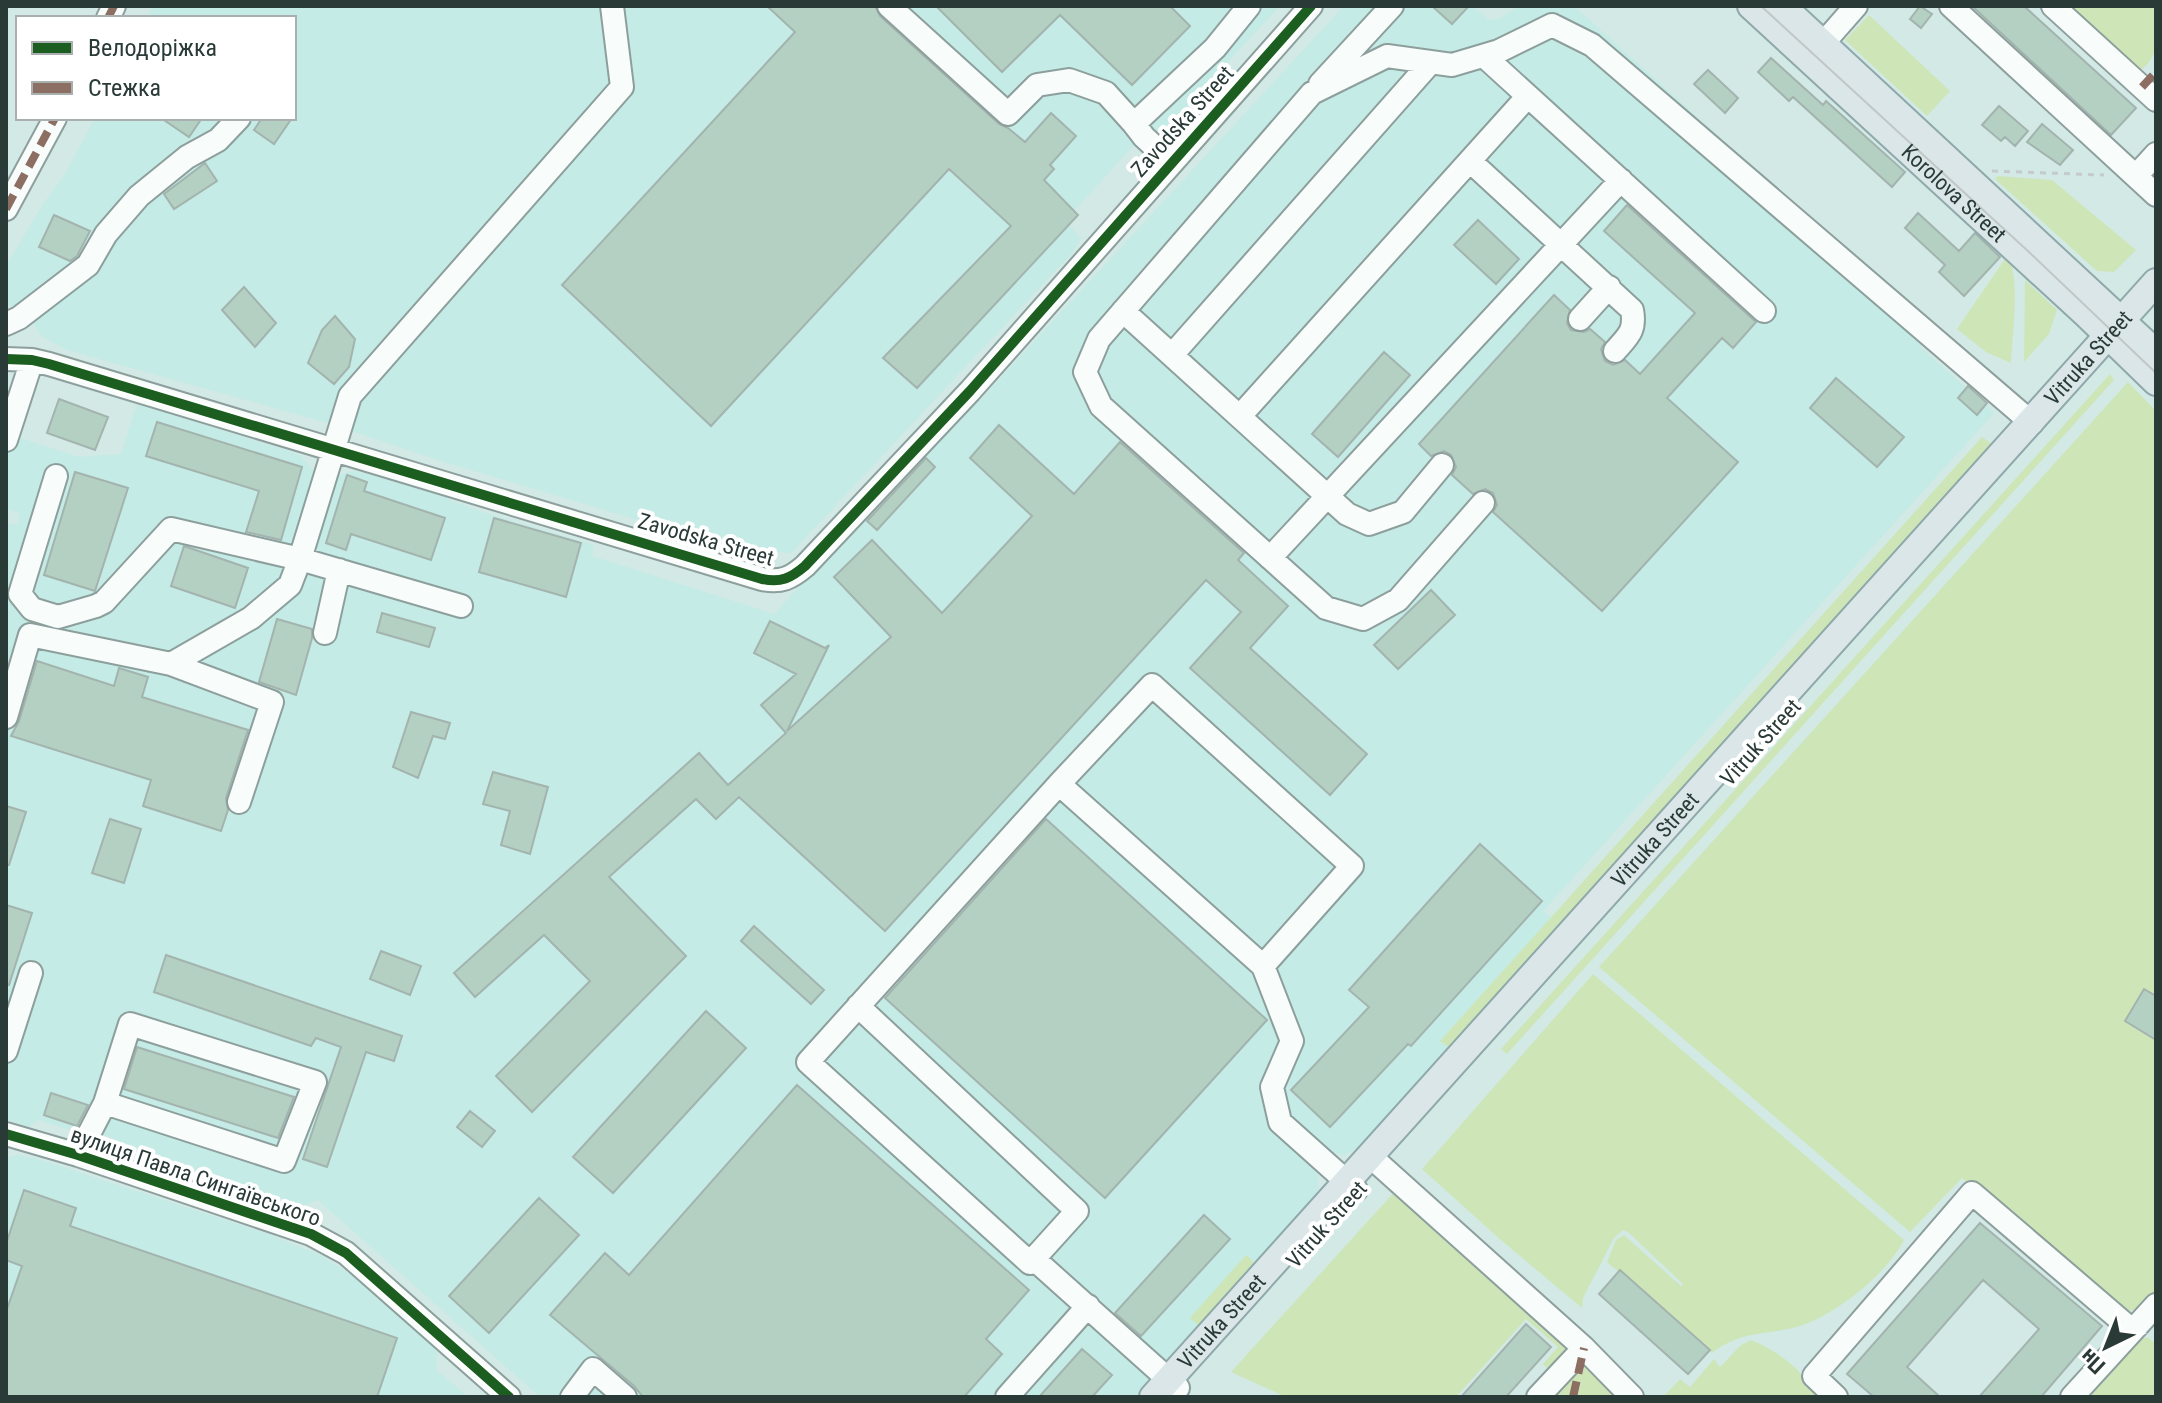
<svg xmlns="http://www.w3.org/2000/svg" width="2162" height="1403" font-family="'Roboto Condensed',sans-serif">
	<style>
		.built { fill: #c4ebe5 }
		.green { fill: #cee6b7 }
		.building { fill: #b4d0c3; stroke: #a3b3ae; stroke-width: 2 }
		.lines { fill: none; stroke-linecap: round; stroke-linejoin: round }
		.minor-casing { stroke: #8d9f9c; stroke-width: 26 }
		.major-casing { stroke: #8fa8aa; stroke-width: 30 }
		.path { stroke: #c4cbca; stroke-width: 3; stroke-dasharray: 6 6; stroke-linecap: butt }
		.minor { stroke: #f8fcfb; stroke-width: 22 }
		.major { stroke: #dae6e8; stroke-width: 26 }
		.tram { stroke: #c1c7c6; stroke-width: 2 }
		.quiet { stroke: #8d6e63; stroke-width: 8; stroke-dasharray: 16 8; stroke-linecap: butt }
		.cycleway-casing { stroke: #fff; stroke-width: 15 }
		.cycleway { stroke: #1b5e20; stroke-width: 10 }
		.labels { text-anchor: middle; stroke-width: 8; stroke-linejoin: round; paint-order: stroke }
		.street-label { font-size: 22px; fill: #293a37; stroke: #fff }
	</style>
	<rect width="100%" height="100%" fill="#d2e9e6"/>
	<path class="built" d="M153,6H1280L1157,138L1145,133L1065,221L1081,239L1072,253L791,553L732,548L441,461L328,423L67,350L41,336L34,324V316L6,304V266L43,204L64,176L95,118H294V18H147Z
		M1344,6H1472L1489,20L1499,19L1519,6H1574L1934,330L1920,347L1994,413L1543,911L1560,926L1362,1146L1344,1155L1331,1152L1316,1168L1319,1188L1312,1200L1135,1397H540L318,1200L303,1206L114,1147L112,1138L76,1125L71,1130L38,1120L29,1127L6,1119V523L17,525L20,513L6,509V449L10,435L79,457L121,454L137,404L289,451L301,456L312,469L336,476L353,471L381,477L449,497V500L482,512L594,545L592,556L774,614L975,397L980,400Z
		M17,1155L35,1158L268,1234L320,1255L357,1278L437,1347L436,1370L469,1397H6V1158Z"/>
	<path class="green" d="M2061,6H2156C2156,28 2162,60 2138,71Z
		M1869,15L1950,91L1927,116L1845,40Z
		M1998,176L2052,180L2136,250L2114,272L2097,271L1995,179Z
		M2007,256C2021,272 2012,339 2011,363L1986,352L1957,329Z
		M2025,280L2057,310L2049,334L2024,362Z
		M2110,374L2114,380L1507,1054L1501,1049Z
		M2128,382L2156,411V1296L2141,1309L2121,1312L2037,1246L1962,1178L1910,1232L1599,967Z
		M1982,437L1992,444L1991,448L1449,1048L1440,1041Z
		M1593,974L1904,1240C1886,1276 1828,1322 1788,1329C1757,1335 1738,1333 1712,1353L1607,1262L1616,1240L1624,1235L1681,1286L1683,1284L1628,1232L1623,1230L1614,1238L1583,1298L1582,1308L1502,1241L1422,1169Z
		M1398,1188L1571,1348L1551,1372L1543,1364L1558,1347L1526,1319L1456,1397H1286L1231,1372Z
		M1246,1255L1255,1263L1199,1326L1190,1318Z
		M2147,1337L2156,1344V1397H2086L2137,1341Z
		M1751,1340C1782,1353 1801,1370 1820,1397H1663L1680,1379L1690,1387L1714,1359L1720,1367L1741,1345Z
		M1589,1364L1629,1397H1546L1577,1366Z"/>
	<path class="building" d="M767,6H875L880,16L999,124L1008,128L1025,142L1051,113L1076,136L1050,165L1054,169L1044,180L1078,215L917,388L883,358L1011,226L949,169L711,426L562,285L795,32Z
		M936,6H1170L1190,26L1132,85L1060,15L1002,72Z
		M1432,6H1469L1452,24Z
		M1920,6L1932,14L1921,28L1910,19Z
		M1972,6H2024L2136,108L2111,135Z
		M1771,58L1823,105L1826,101L1905,172L1892,187L1793,97L1789,101L1758,72Z
		M1708,70L1738,98L1725,113L1694,84Z
		M1999,106L2028,131L2015,146L2005,137L2001,141L1982,125Z
		M161,118H202L189,137Z
		M262,118H292L274,144L254,130Z
		M2042,124L2073,150L2060,165L2027,142Z
		M205,163L217,181L174,209L164,194Z
		M1627,205L1756,322L1733,348L1722,338L1667,398L1738,462L1602,611L1493,512L1497,505L1493,493L1485,489L1473,494L1452,475L1456,467L1451,455L1444,451L1431,456L1419,444L1554,295L1570,310L1567,323L1571,330L1584,332L1590,329L1605,342L1601,349L1605,361L1613,365L1625,360L1640,374L1695,313L1604,231Z
		M1918,213L1959,251L1975,233L2000,257L1964,296L1939,272L1945,265L1905,228Z
		M54,215L90,231L77,256L70,261L39,247Z
		M1478,220L1519,259L1496,284L1454,245Z
		M244,287L276,323L255,347L222,310Z
		M335,316L355,339L349,367L334,384L308,363L322,330Z
		M1384,352L1410,375L1338,457L1312,434Z
		M1836,378L1904,437L1877,467L1810,408Z
		M1968,386L1987,403L1977,415L1958,398Z
		M59,399L108,417L95,450L47,433Z
		M157,422L302,467L281,540L246,532L259,491L146,456Z
		M999,425L1074,494L1120,442L1244,553L1238,560L1288,606L1250,648L1367,754L1330,795L1190,668L1241,612L1206,580L885,931L739,797L716,819L696,799L609,877L686,956L532,1112L496,1076L590,981L544,935L475,997L454,973L699,753L728,785L786,733L761,705L796,674L754,653L770,621L825,648L829,645L787,731L891,637L834,577L872,540L942,613L1032,516L970,458Z
		M926,458L935,467L877,530L867,521Z
		M75,472L128,488L95,591L44,575Z
		M347,475L367,482L364,491L445,518L431,560L351,534L346,550L326,543Z
		M494,518L581,543L566,597L479,572Z
		M184,546L248,568L235,608L171,586Z
		M1431,590L1455,615L1398,669L1374,645Z
		M382,613L435,628L429,647L377,632Z
		M277,619L312,629V638L296,695L259,682Z
		M37,661L114,686L119,668L148,677L142,697L248,730L226,798L228,810L221,831L143,806L151,780L11,736L19,721Z
		M411,712L450,723L445,739L433,736L418,778L393,767Z
		M493,772L548,787L530,854L501,845L510,811L483,804Z
		M6,806L26,812L9,865H6Z
		M110,819L141,829L124,883L92,873Z
		M1046,819L1267,1020L1105,1198L885,998Z
		M1480,844L1542,901L1411,1046L1408,1044L1330,1127L1291,1090L1369,1007L1349,990Z
		M6,905L32,913L9,985L6,984Z
		M754,926L824,990L811,1004L741,941Z
		M381,951L421,966L410,995L370,979Z
		M166,955L402,1036L394,1061L366,1052L327,1167L303,1159L341,1047L316,1038L311,1046L154,992Z
		M2144,989L2156,996V1040L2125,1021Z
		M706,1011L746,1048L613,1193L573,1157Z
		M137,1047L294,1097L278,1138L124,1089Z
		M797,1085L1029,1290L986,1339L1002,1354L964,1397H643L634,1386L550,1315L605,1253L629,1275Z
		M51,1093L88,1105L77,1126L44,1115Z
		M470,1111L495,1131L482,1147L457,1127Z
		M24,1190L76,1208L70,1226L397,1338L377,1397H6V1312L22,1266L6,1260V1244Z
		M539,1198L579,1235L489,1333L449,1296Z
		M1204,1215L1230,1239L1141,1336L1115,1313Z
		M1980,1223L2102,1326L2041,1397H1979L2039,1329L1983,1280L1907,1367L1940,1397H1874L1847,1374Z
		M1620,1270L1710,1350L1688,1374L1599,1294Z
		M1526,1324L1551,1347L1506,1397H1461Z
		M1082,1349L1112,1375L1092,1397H1039Z"/>
	<g class="lines">
		<defs>
			<path id="minor" d="M889,6L1008,114L1037,85L1069,80L1106,93L1134,124
				M1951,6L2156,195
				M2053,6L2156,100
				M108,18L114,6
				M1484,56L1764,311
				M1812,56L1856,6
				M1320,84L1392,6
				M1470,161L1632,310C1636,331 1628,336 1615,351
				M1172,163L1144,137L1134,124L1215,48L1249,6
				M2136,176L2156,154
				M6,209L55,118
				M1123,311L1347,514L1369,524L1403,512L1442,465
				M1580,319L1609,287
				M6,324L19,318L88,265L106,234L139,196L187,157L218,140L239,118
				M1172,355L1431,62
				M6,359L32,360L49,364L762,579C781,583 791,578 805,566L970,391L1311,6
				M1240,416L1528,96
				M6,440L32,360
				M56,476L20,594L32,609L58,617L96,606L104,602L171,529L300,559L350,396L622,87L612,6
				M1483,503L1398,600L1363,619L1326,608L1101,406L1085,372L1099,339L1312,93L1387,56L1452,65L1499,51L1552,25L1592,45L2032,423
				M1270,558L1621,180
				M325,633L339,570
				M171,664L251,618L290,585L300,559L461,606
				M6,717L30,635L171,664L272,702L239,802
				M1263,966L1352,866L1152,685L1059,784L1263,966L1292,1041L1272,1087L1280,1122L1356,1190
				M858,1006L1077,1211L1030,1263L808,1062L1059,784
				M6,1051L31,973
				M6,1134L78,1155L311,1234L346,1253L509,1397
				M78,1155L105,1103L130,1024L315,1082L284,1161L105,1103
				M1370,1156L1584,1348L1632,1397
				M1034,1259L1178,1388
				M572,1397L593,1369L625,1397
				M1007,1397L1088,1306
				M1538,1397L1584,1348
				M1836,1397L1814,1376L1972,1193L2132,1330
				M2072,1397L2156,1305"/>
			<g id="major">
				<path id="s1" d="M1751,6L2087,315L2156,382"/>
				<path d="M1782,6L2156,353"/>
				<path id="s2" d="M1153,1397L2156,282"/>
			</g>
		</defs>
		<use href="#minor" class="minor-casing"/>
		<use href="#major" class="major-casing"/>
		<path class="path" d="M1992,171L2104,175"/>
		<use href="#minor" class="minor"/>
		<use href="#major" class="major"/>
		<path class="tram" d="M1761,6L2029,252L2156,373"/>
		<path class="quiet" d="M108,18L114,6
			M2142,87L2156,72
			M6,209L55,118
			M1573,1397L1584,1348"/>
		<defs>
			<path id="cycleway" d="M6,359L32,360L49,364L762,579C781,583 791,578 805,566L970,391L1311,6
				M6,1134L78,1155L311,1234L346,1253L509,1397"/>
		</defs>
		<use href="#cycleway" class="cycleway-casing"/>
		<use href="#cycleway" class="cycleway"/>
	</g>
	<g class="labels">
		<g class="street-label">
			<text transform="translate(1182 121) rotate(-48)" y="8">Zavodska Street</text>
			<text dy="8" stroke="none"><textPath href="#s1" startOffset="276">Korolova Street</textPath></text>
			<text dy="8" stroke="none"><textPath href="#s2" startOffset="1398">Vitruka Street</textPath></text>
			<text transform="translate(706 539) rotate(16)" y="8">Zavodska Street</text>
			<text transform="translate(1760 742) rotate(-48)" y="8">Vitruk Street</text>
			<text dy="8" stroke="none"><textPath href="#s2" startOffset="750">Vitruka Street</textPath></text>
			<text transform="translate(196 1176) rotate(19)" y="8">вулиця Павла Сингаївського</text>
			<text transform="translate(1326 1224) rotate(-48)" y="8">Vitruk Street</text>
			<text dy="8" stroke="none"><textPath href="#s2" startOffset="102">Vitruka Street</textPath></text>
		</g>
	</g>
	<rect width="2162" height="1403" fill="none" stroke="#293a37" stroke-width="16"/>
	<rect x="16" y="16" width="280" height="104" fill="#ffffff" stroke="#a9b0af" stroke-width="2"/>
	<rect x="32" y="42" width="40" height="12" fill="#1b5e20" stroke="#a9b0af" stroke-width="2"/>
	<text x="88" y="56" font-size="24" fill="#293a37">Велодоріжка</text>
	<rect x="32" y="82" width="40" height="12" fill="#8d6e63" stroke="#a9b0af" stroke-width="2"/>
	<text x="88" y="96" font-size="24" fill="#293a37">Стежка</text>
	<g transform="translate(2106 1347) rotate(223)" stroke="#ffffff" stroke-width="6" paint-order="stroke">
	<path d="M0-6L14 30L0 20L-14 30Z" fill="#293a37"/>
	<text y="-12" font-size="22" font-weight="bold" text-anchor="middle" fill="#293a37">Пн</text>
	</g>
</svg>
